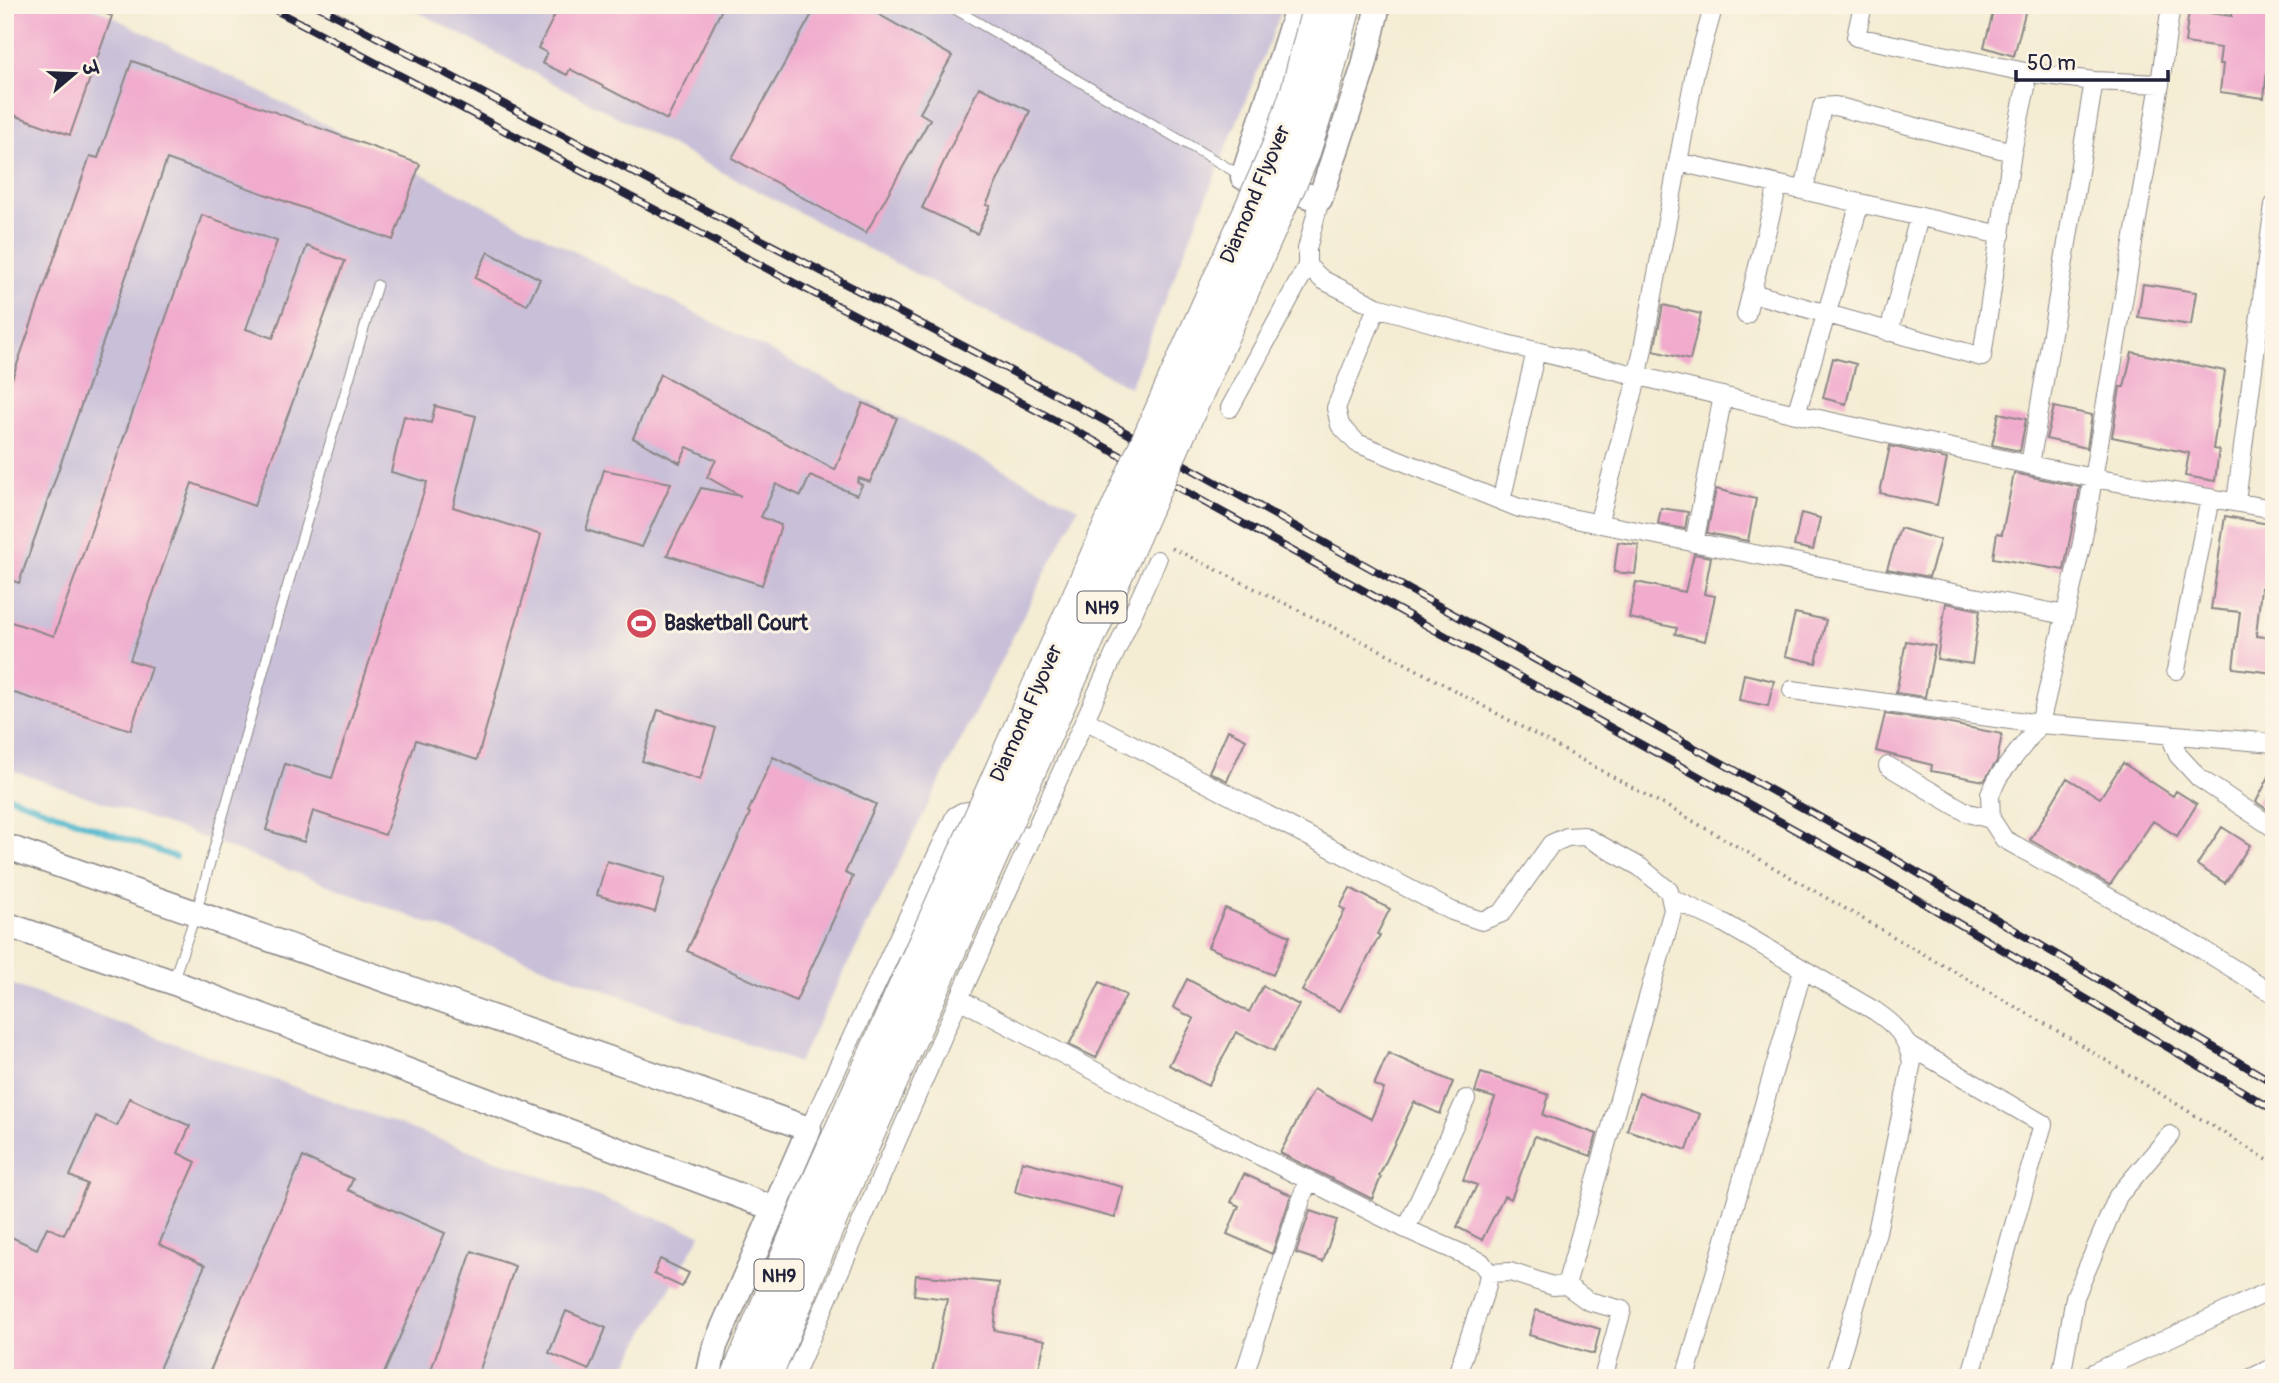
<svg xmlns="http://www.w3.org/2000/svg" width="2279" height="1383" font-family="Pangolin,'Playpen Sans Deva',sans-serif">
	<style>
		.industrial { fill: #c8bfd8 }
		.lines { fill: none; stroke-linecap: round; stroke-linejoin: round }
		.stream { stroke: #51b8cf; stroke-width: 6 }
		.building { fill: #f1abcd }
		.lane-casing { stroke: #8b8787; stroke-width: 11 }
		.street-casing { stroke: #8b8787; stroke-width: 20 }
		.secondary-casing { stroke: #8b8787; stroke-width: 27 }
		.highway-casing { stroke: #8b8787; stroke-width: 34 }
		.path { stroke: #8b8787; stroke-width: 3.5; stroke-dasharray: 2 5; stroke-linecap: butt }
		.lane { stroke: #fff; stroke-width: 9 }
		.street { stroke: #fff; stroke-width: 18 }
		.secondary { stroke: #fff; stroke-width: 24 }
		.highway { stroke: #fff; stroke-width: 32 }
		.rail-casing { stroke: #22223b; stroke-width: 8 }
		.rail { stroke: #fcf5e5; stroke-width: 5; stroke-dasharray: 16; stroke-linecap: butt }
		.highway-bridge-casing { stroke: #8b8787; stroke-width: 34; stroke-linecap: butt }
		.highway-bridge { stroke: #fff; stroke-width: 32 }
		.labels { text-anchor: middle; stroke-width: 6; stroke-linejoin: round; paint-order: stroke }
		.shield { fill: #fcf5e5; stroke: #63616e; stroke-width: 2 }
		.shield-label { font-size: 19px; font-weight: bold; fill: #22223b }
		.street-label { font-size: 21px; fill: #22223b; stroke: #fcf5e5 }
		.poi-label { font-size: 21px; font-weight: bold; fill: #22223b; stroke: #fcf5e5; text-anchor: start }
	</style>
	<rect width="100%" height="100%" fill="#fcf5e5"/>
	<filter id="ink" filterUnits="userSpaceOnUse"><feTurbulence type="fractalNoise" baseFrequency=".0143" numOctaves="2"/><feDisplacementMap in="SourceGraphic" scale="14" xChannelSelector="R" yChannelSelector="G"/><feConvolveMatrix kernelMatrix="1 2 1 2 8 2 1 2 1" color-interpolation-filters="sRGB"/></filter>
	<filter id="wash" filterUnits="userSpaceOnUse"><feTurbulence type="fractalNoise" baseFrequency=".00686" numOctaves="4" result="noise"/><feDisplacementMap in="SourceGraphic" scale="28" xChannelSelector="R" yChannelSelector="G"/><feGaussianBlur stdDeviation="1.57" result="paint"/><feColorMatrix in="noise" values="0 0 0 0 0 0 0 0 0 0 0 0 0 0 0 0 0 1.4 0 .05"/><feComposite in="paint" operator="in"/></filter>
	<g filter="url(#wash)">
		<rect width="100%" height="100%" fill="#f4ecd3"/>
		<path class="industrial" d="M5,5H90L1078,508L798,1063L180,829L5,768Z
			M405,5H1284L1130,387Z
			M5,982L701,1234L619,1378H5Z"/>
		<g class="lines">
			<path class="stream" d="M5,795L175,857"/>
		</g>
		<g id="blocks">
			<path class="building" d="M5,5H82L112,16L70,135L5,112Z
				M560,5H724L667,120L570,69L567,75L542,63L547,53L538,48Z
				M817,5H862L952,56L920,113L930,119L866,233L732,158Z
				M1995,5H2027L2014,56L1984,47Z
				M2233,5H2274L2264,98L2220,92L2223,64H2219L2221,48L2185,43L2189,10L2232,16Z
				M132,61L420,164L393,240L167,159L19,583L5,578V399L90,156L98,158Z
				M979,87L1030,111L986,205L990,206L977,234L922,208Z
				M202,215L277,241L246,329L273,338L307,246L345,261L254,506L192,483L130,660L151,667L131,730L5,690V620L54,636Z
				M488,252L540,279L527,305L475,278Z
				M2143,284L2196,292L2191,325L2138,317Z
				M1663,305L1701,314L1690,360L1654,351Z
				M2132,352L2225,371L2213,449L2219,450L2215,481L2185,476L2189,453L2112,437L2120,387H2124Z
				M1833,358L1856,364L1846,404L1823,398Z
				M660,374L835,470L863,403L897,418L870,482L859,478L857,482L862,485L857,495L810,476L801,496L776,484L761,517L781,525L762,585L667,555L701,488L741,496L707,477L716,460L687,447L680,463L633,438Z
				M435,406L476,416L453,507L541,535L477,760L416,740L385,835L313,811L304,842L266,830L285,764L332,778L427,482L391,472L404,416L431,423Z
				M2054,407L2092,415L2087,448L2046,439Z
				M1999,413L2026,419L2020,451L1992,445Z
				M1890,446L1947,459L1937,505L1880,493Z
				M604,470L671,483L642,547L586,530Z
				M2014,473L2080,487L2064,570L1993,558L1997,533L2002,534Z
				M1716,489L1756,499L1748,541L1707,533Z
				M1661,508L1688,512L1685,529L1658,524Z
				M1801,513L1820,518L1813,550L1794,546Z
				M2225,516L2274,525V590L2261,588L2256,636L2274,638V673L2233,668L2240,612L2211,609Z
				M1900,528L1940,540L1929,577L1887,569Z
				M1618,542L1639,545L1635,574L1614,572Z
				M1694,554L1711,557L1704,594L1715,596L1705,641L1675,634L1677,628L1629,618L1636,582L1685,592Z
				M1946,603L1980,610L1972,664L1937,659Z
				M1795,613L1826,620L1816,663L1785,656Z
				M1906,641L1935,646L1925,697L1896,693Z
				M1744,674L1774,681L1768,706L1739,700Z
				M658,710L716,728L700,780L642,761Z
				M1885,714L1935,721L2002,734L1997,761L1984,781L1931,771L1932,765L1876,751Z
				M1228,730L1246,739L1227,781L1209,772Z
				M773,757L876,804L845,873L853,877L796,1001L687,951L750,813L748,812Z
				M2123,763L2173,796L2176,791L2197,804L2177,836L2153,821L2110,885L2030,840L2067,778L2100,798Z
				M2274,767V814L2256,802Z
				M2222,827L2250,845L2225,883L2197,865Z
				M607,861L665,878L655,912L597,895Z
				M1350,888L1390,909L1377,934L1380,935L1340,1011L1302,991L1345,910L1340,907Z
				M1225,908L1290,936L1273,975L1208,947Z
				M1187,979L1249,1012L1263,986L1299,1005L1274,1051L1236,1032L1208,1086L1169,1065L1194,1019L1173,1007Z
				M1100,982L1126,995L1096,1058L1069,1045Z
				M1388,1053L1453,1082L1440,1114L1414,1102L1379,1176L1381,1177L1372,1199L1280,1153L1314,1089L1371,1119L1384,1089L1374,1085Z
				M1481,1073L1549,1095L1543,1115L1597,1134L1591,1156L1535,1136L1511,1199L1504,1196L1482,1240L1457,1227L1477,1185L1463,1180L1495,1098L1475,1092Z
				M1639,1093L1700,1114L1687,1150L1627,1130Z
				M129,1098L190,1126L178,1153L196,1162L159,1244L205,1265L155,1378H5V1234L37,1249L47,1227L64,1235L87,1184L70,1176L96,1116L117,1126Z
				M303,1157L353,1179L348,1190L445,1233L382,1378H207Z
				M1022,1161L1123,1187L1115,1218L1015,1192Z
				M1244,1174L1291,1195L1272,1254L1227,1234L1239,1206L1231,1202Z
				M1310,1211L1337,1220L1323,1262L1296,1253Z
				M472,1251L515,1266L477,1378H454L431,1370Z
				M660,1259L689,1273L682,1287L654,1274Z
				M916,1275L999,1283L994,1330L1045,1340L1037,1378H931L947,1299L914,1295Z
				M1536,1310L1600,1329L1594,1354L1529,1335Z
				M566,1311L606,1328L589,1370L549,1353Z"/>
		</g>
	</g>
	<g filter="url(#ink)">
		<use href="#blocks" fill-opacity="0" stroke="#8b8787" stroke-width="2"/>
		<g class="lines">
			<defs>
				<path id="lane" d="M948,5L1242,176
					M173,981L196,913L280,611L377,285"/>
				<path id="street" d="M1863,5L1856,37L2030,73L2094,81L2160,84
					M2171,5L2160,84L2082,543L2040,724L1999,776L1990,794L1991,819L2004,839L2200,948L2274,994
					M1678,162L2001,235
					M1804,190L1822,107L1835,106L2012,152
					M1320,199L1307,249V266L1323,280L1377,307L1498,342L1796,414L2030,465L2093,478L2274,509
					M1752,293L1982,357L2012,152L2026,87
					M1377,307L1336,408L1340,425L1357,443L1519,508L2065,615
					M1746,315L1778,185
					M1889,332L1919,217
					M1230,408L1307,266
					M1796,414L1860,203
					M2030,465L2094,81
					M1501,501L1536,351
					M2236,502L2274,205
					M1598,524L1638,375L1695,72L1714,5
					M1694,543L1723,396
					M2176,670L2210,498
					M1792,690L2040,724L2274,743
					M1085,720L1452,911L1482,921L1502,913L1551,844L1567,837L1584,836L1640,867L1669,891L1673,910L1566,1285L1553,1286L1510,1272L1489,1273
					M2170,735L2178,755L2199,778L2274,828
					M1888,766L1968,813L1991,819
					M1671,898L1724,923L1875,1011C1897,1026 1907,1037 1912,1062L1877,1232L1834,1378
					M959,999L1174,1113L1406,1229L1481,1262L1489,1273L1487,1285L1456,1378
					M1908,1045L2043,1124L1970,1378
					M809,1129L955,816L962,812L969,811L1031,840
					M1406,1229L1466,1099
					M1566,1285L1588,1301L1622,1310L1603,1378
					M793,1378L959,999L1157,560
					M1243,1378L1308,1179
					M1685,1378L1803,969
					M2061,1378L2075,1297L2118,1196L2170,1135
					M2083,1378L2274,1289
					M2251,1378L2274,1367"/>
				<path id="secondary" d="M1298,5L1243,177L1320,199L1364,66L1378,5
					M5,846L809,1129L715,1346L708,1378
					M5,924L172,982L775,1209"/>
				<path id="highway" d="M737,1378L814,1191
					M765,1378L838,1202"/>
			</defs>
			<use href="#lane" class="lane-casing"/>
			<use href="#street" class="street-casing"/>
			<use href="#secondary" class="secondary-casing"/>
			<use href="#highway" class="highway-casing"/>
			<path class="path" d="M1172,548L1388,654L1679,813L2073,1040L2274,1164"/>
			<use href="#lane" class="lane"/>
			<use href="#street" class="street"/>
			<use href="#secondary" class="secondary"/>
			<use href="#highway" class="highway"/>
			<defs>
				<path id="rail" d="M266,5L1085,436L1873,873L2274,1110
					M316,5L1098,417L1886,854L2274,1083"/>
			</defs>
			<use href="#rail" class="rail-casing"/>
			<use href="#rail" class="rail"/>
			<defs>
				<path id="highway-bridge" d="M814,1191L1278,147L1297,91L1319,5
					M838,1202L1303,155L1323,91L1345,5"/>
			</defs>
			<use href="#highway-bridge" class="highway-bridge-casing"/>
			<use href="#highway-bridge" class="highway-bridge"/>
		</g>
	</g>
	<defs>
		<symbol id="stadium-disc" viewBox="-11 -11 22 22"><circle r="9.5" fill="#d1495b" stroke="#fcf5e5"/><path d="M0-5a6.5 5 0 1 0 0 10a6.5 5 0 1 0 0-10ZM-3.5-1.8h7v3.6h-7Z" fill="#fff"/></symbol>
	</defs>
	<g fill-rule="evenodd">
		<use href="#stadium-disc" x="624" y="606" width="35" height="35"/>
	</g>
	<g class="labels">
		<g class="shield">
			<rect x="1077.5" y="591.5" width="49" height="31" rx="5"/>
			<rect x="754.5" y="1259.5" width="49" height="31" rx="5"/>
		</g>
		<g class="shield-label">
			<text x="1102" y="614">NH9</text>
			<text x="779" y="1282">NH9</text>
		</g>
		<g class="street-label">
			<text transform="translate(1255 194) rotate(-67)" y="7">Diamond Flyover</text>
			<text transform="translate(1026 713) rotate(-66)" y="7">Diamond Flyover</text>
		</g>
		<g class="poi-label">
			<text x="664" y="630">Basketball Court</text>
		</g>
	</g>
	<rect width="2279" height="1383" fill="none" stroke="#fcf5e5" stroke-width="28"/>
	<g transform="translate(74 74) rotate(71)" stroke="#fcf5e5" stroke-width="5" paint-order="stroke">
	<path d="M0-5L12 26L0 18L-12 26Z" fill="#22223b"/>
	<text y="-10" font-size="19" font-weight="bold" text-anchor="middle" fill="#22223b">उ</text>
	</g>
	<path d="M2016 70v10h152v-10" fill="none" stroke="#22223b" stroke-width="3.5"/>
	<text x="2027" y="70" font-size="21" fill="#22223b" stroke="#fcf5e5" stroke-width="5" paint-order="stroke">50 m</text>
</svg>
